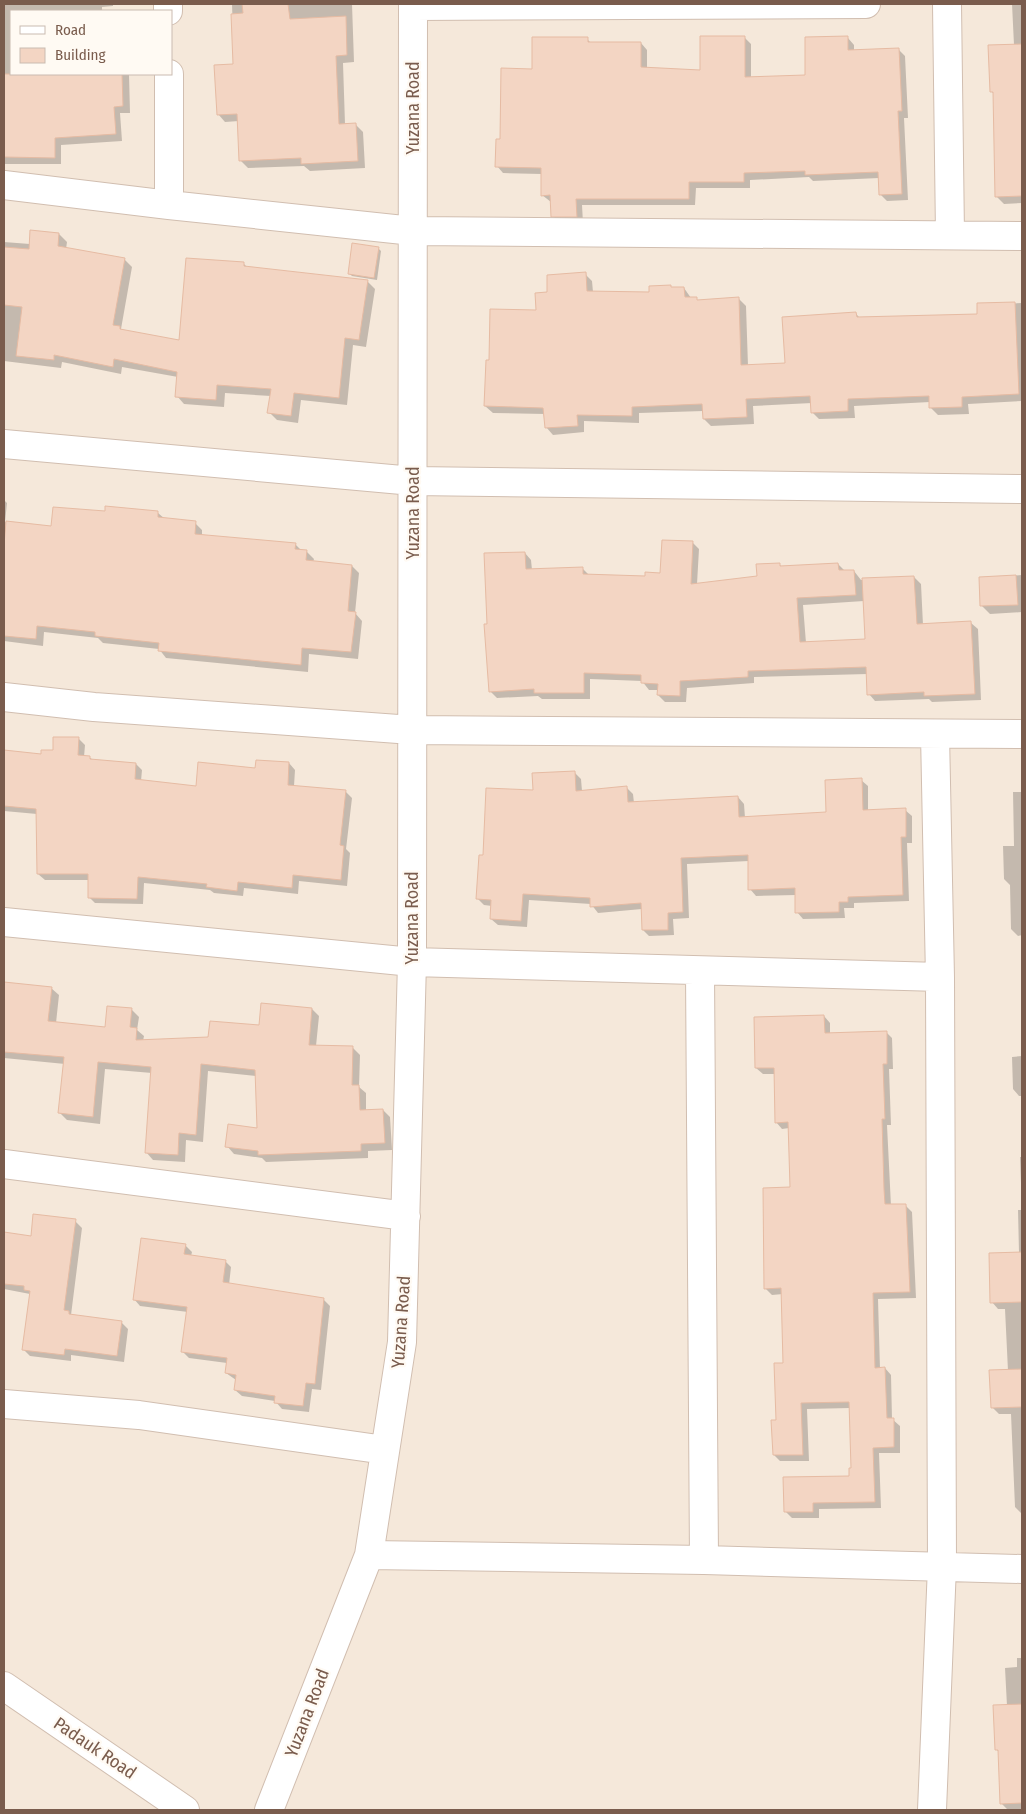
<svg xmlns="http://www.w3.org/2000/svg" width="1026" height="1814" font-family="'Fira Sans Condensed',sans-serif">
	<style>
		.residential { fill: #f5e8da; fill-rule: evenodd }
		.shadow { fill: #0003; fill-rule: evenodd }
		.building { fill: #f3d5c3; stroke: #e6bba3 }
		.lines { fill: none; stroke-linecap: round; stroke-linejoin: round }
		.minor-casing { stroke: #d1beb0; stroke-width: 30 }
		.minor { stroke: #fff; stroke-width: 28 }
		.labels { text-anchor: middle; stroke-width: 4.5; stroke-linejoin: round; paint-order: stroke }
		.street-label { font-size: 18px; fill: #7a5c4d; stroke: #fffaf3 }
	</style>
	<rect width="100%" height="100%" fill="#fdf6ec"/>
	<path class="residential" d="M4,4H1022V1810H4ZM11,11H171V74H11Z"/>
	<path class="shadow" d="M4,4H113V6L102,7V11H11V74H129L130,113H120L122,141L61,145V164H4Z
		M232,4H352L354,62L343,63L345,124H355L363,132L365,168L310,171L304,166L248,168L240,160L239,121L225,122L218,114L234,65Z
		M1012,4H1022V203L1004,204L996,196L994,94L991,91L1014,45Z
		M745,38L751,44V78L806,76L848,38L854,45V51L898,49L905,56L908,118H904L908,200L887,201L880,194L879,178L813,181L809,177L750,180V188H696L695,205H582L583,223H560L553,216L551,202L542,195V174L503,173L497,166L501,140L533,70L587,39L592,44L641,43L647,50V69L701,71Z
		M59,234L67,242L66,249L124,259L132,267L121,329L123,331L180,342L243,263L248,268L367,281L375,289L366,347L353,345L347,405L301,400L298,423L277,420L269,412L271,396L225,393L224,407L184,404L177,396L178,377L122,367L121,374L62,362L61,368L4,361V242L30,244Z
		M378,248L381,251L377,280L352,276L349,273Z
		M585,274L592,281L593,292L650,293L684,288L691,298L699,301L738,298L746,306L748,366L786,365L856,314L860,318L979,316L978,305L1022,303V401L968,404L969,414L938,415L931,408L930,402L854,406L855,418L819,419L812,412V403L753,406L754,424L711,426L704,419V411L639,413V423L584,421V432L553,435L546,427L545,414L493,413L485,406L490,361L537,312L549,294Z
		M4,500L7,503L5,522L52,527L106,513H158L165,519L195,523L202,530V536L295,544L302,551H306L314,559L313,562L352,566L359,573L355,613L362,621L358,659L309,654L308,672L166,658L159,649L103,643L98,638L44,632L43,646L4,641Z
		M692,542L699,549L697,584L758,577L779,564L782,567L838,564L845,571H854L861,580L914,577L921,584L923,625L971,623L978,629L981,700L932,702L929,699L875,701L869,694L868,674L754,677V683L687,688L686,702H665L658,695L659,690H649L642,681L590,679V699H542L538,696L497,698L490,691L488,625L525,553L531,560L532,570L582,568L590,576L646,578L661,574ZM864,601L866,640L806,643L803,605Z
		M1022,575V612L990,614L982,606L980,578Z
		M78,738L85,745L84,757H89L93,760L136,764L142,770L141,781L197,787L257,770L289,763L295,770L294,786L345,791L352,798L346,849L350,853L347,886L299,881L298,894L244,888L243,896L214,893L210,890L144,883L143,904L95,903L89,897V880H45L38,874L37,814L4,811V751L42,755L54,751Z
		M574,772L581,779L582,791L626,787L633,794L634,803L738,797L744,804L745,818L827,814L861,780L868,786V811L905,810L912,816V843H907L909,901L854,903V908H844L845,918L803,919L797,912L796,895L756,896L750,889L749,861L687,864L689,918L673,919L674,935L649,936L643,930L642,909L598,913L591,904L529,900L527,927L498,925L491,919L492,906L484,905L478,899L484,856L534,791Z
		M1013,792H1022V935L1018,936L1011,929L1010,885L1004,879L1003,846H1014Z
		M4,983L51,988L59,995L56,1023L106,1028L131,1009L139,1017L137,1030L144,1036L143,1041L209,1038L260,1026L312,1009L319,1016L316,1046L352,1047L360,1055L359,1087L366,1093V1111L383,1110L390,1117L392,1150L368,1151V1158L266,1162L262,1158L234,1154L227,1146L258,1129L256,1076L208,1071L203,1142L186,1140L185,1162L153,1160L146,1152L152,1073L105,1069L100,1124L67,1120L60,1113L65,1064L4,1058Z
		M824,1016L830,1023V1034L886,1032L892,1038L893,1069H889L891,1125H887L891,1206L905,1205L912,1212L916,1298L878,1299L880,1369L885,1368L891,1375L892,1419L900,1426V1453H879L881,1508L819,1509V1518H792L786,1512L850,1477L852,1469L850,1408L807,1409L809,1461H780L774,1455L784,1364L783,1294L772,1295L765,1288L791,1189L789,1128L782,1129L776,1122L775,1074H763L756,1068Z
		M1022,1056V1096H1019L1013,1089L1012,1057Z
		M1020,1157H1022V1514L1015,1507L1011,1414H999L992,1407L1008,1371L1005,1309H998L992,1302L1019,1253L1018,1210H1022Z
		M75,1221L82,1228L71,1315L121,1322L128,1329L124,1362L71,1355V1361L30,1356L23,1349L30,1294L4,1289V1233L32,1237Z
		M185,1245L192,1252L191,1256L225,1261L231,1267L229,1285L323,1299L330,1306L321,1390L312,1389L309,1412L282,1409L275,1401L242,1396L235,1390L236,1380L226,1373L227,1363L189,1358L183,1352L188,1312L140,1306L134,1299Z
		M1021,1611H1022V1643Z
		M1017,1658H1022V1810H1008L1001,1803L1000,1753L996,1749L1007,1706L1005,1668L1017,1667Z"/>
	<path class="building" d="M242,4H288L290,19L346,16L347,55L336,56L339,124L356,123L358,161L301,164V158L239,161L237,114L217,115L214,65L233,64L231,14L243,13Z
		M700,36H745V77L805,75V37L848,36V50L899,48L902,111H898L902,194L879,195L878,172L805,175V171L744,173V182H689V199H576L577,217H551L550,195L541,196V168L495,167L496,139H500L501,68L532,69V37H588V42H641V67L700,70Z
		M1022,44V196L995,197L993,92H990L988,45Z
		M4,74H122L123,106L114,107L116,134L55,138V158L4,157Z
		M30,230L59,233L58,246L125,258L113,325L120,326V329L179,340L186,258L244,262V266L368,280L359,340L345,338L339,398L294,393L291,416L267,413L271,389L217,385L216,400L175,397L177,372L114,359L113,367L54,355V360L16,356L22,307L4,305V247L29,249Z
		M352,243L379,247L374,278L348,274Z
		M586,272L587,291L649,292V286L671,285V287H684L685,297H697V300L739,297L741,365L785,363L782,317L856,312L857,317L977,314V303L1015,302L1019,394L962,397V407L929,408V396L848,399V411L811,413L810,396L746,399L747,417L703,419L702,404L632,407V416L577,415L578,426L545,428L543,408L484,406L486,360H489L490,309L536,310L535,293L547,292V275Z
		M105,506L158,511V517L196,521L195,534L296,543L295,549L307,550L306,560L352,565L348,611L356,612L351,652L302,648L301,665L158,651L159,643L95,636V632L37,626L36,639L4,636V545L6,521L51,526L53,507L105,511Z
		M662,540L693,541L691,584L757,576L756,564L780,563V566L838,563L839,570H854L856,595L797,598L800,642L865,639L862,578L914,576L917,624L971,621L975,694L924,696V692L867,695L866,667L748,671V677L680,681V696L657,695L658,684L641,683V675L584,673V693H534V689L489,692L484,624H487L484,553L525,552L526,569L583,567V574L645,576V572L660,573Z
		M1016,575L1018,605L980,606L979,577Z
		M53,737H79L78,755L90,756V759L136,763L135,779L196,786L198,762L255,768L256,760L289,762L288,785L346,790L340,845L344,846L341,880L293,875L292,888L238,882L237,891L206,887L207,884L138,877L137,899L88,898V874H37L36,809L4,806V750L41,754V750H53Z
		M575,771L576,791L627,786L628,802L738,796L739,817L826,812L825,780L862,778L863,810L906,808V837H901L903,895L848,897V902H839V912L795,913V888L748,890V855L681,858L683,912L668,913V930H642L641,903L590,907V898L523,894L521,921L490,919L491,900L476,899L479,855H483L486,788L533,790L532,773Z
		M4,982L52,987L48,1021L105,1027L107,1006L132,1008L130,1027L137,1028L136,1040L208,1037L210,1021L259,1025L261,1003L312,1008L309,1045L353,1046L352,1085H359L360,1110L383,1109L385,1143L361,1144V1151L258,1155V1151L225,1147L228,1124L257,1128L255,1070L201,1064L196,1135L179,1133L178,1155L145,1153L151,1067L98,1062L93,1117L58,1113L64,1057L4,1052Z
		M824,1015L825,1033L887,1031V1064H883L885,1119H882L884,1189L885,1204H906L910,1292L873,1293L875,1368L885,1367L887,1418H894V1447L873,1448L875,1502L813,1503V1512H784L783,1477L849,1476V1468H851L849,1402L801,1403L803,1455H773L771,1420H776L774,1363H783L781,1288L764,1289L763,1188L790,1187L788,1122L775,1123L774,1068H755L754,1017Z
		M33,1214L76,1219L64,1310L69,1311V1314L122,1321L117,1356L65,1349L64,1355L22,1350L30,1291L24,1290V1286L4,1284V1232L31,1236Z
		M141,1238L186,1244L184,1254L226,1260L223,1282L324,1298L315,1384L306,1383L303,1406L274,1403L275,1396L234,1390L236,1375L225,1373L227,1358L181,1352L187,1307L133,1300Z
		M1022,1252V1302L990,1303L989,1253Z
		M1022,1369V1407L991,1408L989,1370Z
		M1022,1704V1803L1000,1804L998,1750H995L993,1705Z"/>
	<g class="lines">
		<defs>
			<path id="minor" d="M168,4V11
				M947,4L950,235
				M413,6L866,4
				M169,74V205
				M4,185L169,205L413,231L1022,236
				M4,444L413,481L1022,489
				M4,697L94,707L412,730L1022,734
				M4,922L412,962L940,977
				M700,971L704,1560
				M4,1164L406,1216
				M4,1404L139,1415L385,1450
				M369,1555L704,1560L1022,1569
				M4,1686L185,1810
				M269,1810L369,1555L402,1342L412,962L413,4
				M932,1810L942,1566L940,977L935,734"/>
		</defs>
		<use href="#minor" class="minor-casing"/>
		<use href="#minor" class="minor"/>
	</g>
	<g class="labels">
		<g class="street-label">
			<text transform="translate(413 108) rotate(-90)" y="6">Yuzana Road</text>
			<text transform="translate(413 513) rotate(-90)" y="6">Yuzana Road</text>
			<text transform="translate(412 918) rotate(-90)" y="6">Yuzana Road</text>
			<text transform="translate(401 1322) rotate(-86)" y="6">Yuzana Road</text>
			<text transform="translate(307 1713) rotate(-69)" y="6">Yuzana Road</text>
			<text transform="translate(95 1748) rotate(34)" y="6">Padauk Road</text>
		</g>
	</g>
	<rect width="1026" height="1814" fill="none" stroke="#7a5c4d" stroke-width="10"/>
	<rect x="10" y="10" width="162" height="65" fill="#fffaf3" stroke="#cabbb1"/>
	<rect x="20" y="26" width="25" height="8" fill="#ffffff" stroke="#cabbb1"/>
	<text x="55" y="35" font-size="15" fill="#7a5c4d">Road</text>
	<rect x="20" y="48" width="25" height="15" fill="#f3d5c3" stroke="#cabbb1"/>
	<text x="55" y="60" font-size="15" fill="#7a5c4d">Building</text>
</svg>
